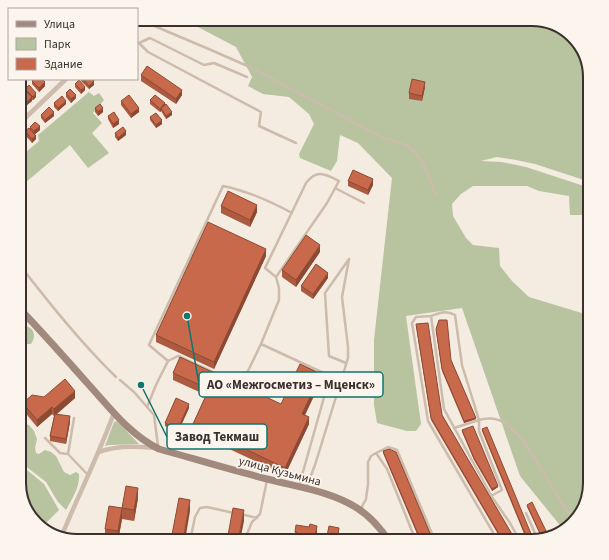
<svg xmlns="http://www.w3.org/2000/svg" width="609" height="560" font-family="'Source Sans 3',sans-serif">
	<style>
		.green { fill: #b8c4a0 }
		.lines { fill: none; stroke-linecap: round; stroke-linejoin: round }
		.lane { stroke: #cdbbac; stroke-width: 2.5 }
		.street { stroke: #cdbbac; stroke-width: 4.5 }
		.secondary { stroke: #a18a7d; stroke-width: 7 }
		.wall { fill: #ac5a40 }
		.shaded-wall { fill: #8c4a34 }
		.building { fill: #c8694b; stroke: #8c4a34 }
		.labels { text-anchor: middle; stroke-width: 3.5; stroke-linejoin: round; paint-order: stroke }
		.street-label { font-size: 12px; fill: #3b302b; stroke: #fbf5ee }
		.rim { fill: none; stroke: #3b302b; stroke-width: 2 }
		.leader { fill: none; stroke: #0f766e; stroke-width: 1.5 }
		.callout-dot { fill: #0f766e; stroke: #fbf5ee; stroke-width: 1.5 }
		.callout { fill: #fbf5ee; stroke: #0f766e; stroke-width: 1.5 }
		.callout-label { font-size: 13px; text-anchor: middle; font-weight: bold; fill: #3b302b }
	</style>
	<rect width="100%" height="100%" fill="#f4ebe1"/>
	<path class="green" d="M180,19H536L573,36L590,73V182L535,164L516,160L497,157L481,161L502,162L526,167L590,188V215H570L569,196L539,191L527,186H473L461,194L452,204L453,216L466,238L473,245L499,248L500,266L512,281L529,297L585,314L590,313V483L573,524L563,529L520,476L462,308L406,316L421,424L416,431H407L377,423L374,405V340L392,178L358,143L340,135L337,161L331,171L300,158L299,154L314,124L309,114L289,97L263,94L248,86L252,77L236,47L196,26Z
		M89,92L94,96L99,93L104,100L93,113L102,123L92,133L109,153L88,168L70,145L19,188V158L39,141L38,135Z
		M23,326C34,326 37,336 31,344H25L23,343L21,339L19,331L23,328Z
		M117,421L139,444L109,445L105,446L114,422Z
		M22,423L29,425L34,431L37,439L35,448L36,453L39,454L45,450L51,452L56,456L64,472L70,475L76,472L79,474C80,487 72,499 66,510L58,502L46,482L28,468L19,457V424Z
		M19,461L27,470L44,484L59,510L42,527L36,524L19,487Z"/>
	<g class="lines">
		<path class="lane" d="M138,19L211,50L252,68L385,139C391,140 397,141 403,144C422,151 429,178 436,195
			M137,43H139L148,52L261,112L259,126L296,143
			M139,43L150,38L204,65L214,63L247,77
			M335,188L364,203
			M19,264C49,303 80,342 116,377
			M431,316L416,317L412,323L428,421L498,541
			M261,344L330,376L299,486
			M168,361L149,345L223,186C247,191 270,201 292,213
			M120,380L134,392L154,415L158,446
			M147,407L156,385L168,361L178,356L226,378H238L248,371L261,344L279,300V288L276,277L265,268L306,183C317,169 325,174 339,181L327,203L276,277
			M74,418L68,454L88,475
			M454,428L479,420L462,365L455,315C446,310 439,313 431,316L444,409L492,497L510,523L520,541
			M45,438L60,453L68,454
			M306,488L315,465L348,358V347L342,297L349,259L325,293L329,356L346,363
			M491,496L502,490L479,431V420C500,414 510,426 523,440L574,522
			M360,510L366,499L368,484V462L371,456L376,453
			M526,513L538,540
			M241,514L257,518
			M190,541L195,517L200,508L207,507L234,513
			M245,541L247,534L252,522L260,514L267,480
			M416,541L387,469L376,453L388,447L397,450L435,541"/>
		<path class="street" d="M19,124L66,79
			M99,452C116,445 137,446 155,448
			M62,535C79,494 99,454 114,413"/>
		<path class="secondary" d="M19,308C43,333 66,359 89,385C110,408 130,435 159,449C195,459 231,470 267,479C297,487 330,491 357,508C370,516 381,529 389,541"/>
	</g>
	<path class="wall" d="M141,75L182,95L176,104L141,81Z
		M81,79H93L94,85L89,89L81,81Z
		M32,81L45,86L39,92L32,84Z
		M75,84L85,90L81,94L75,87Z
		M425,87L422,101L409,99V93Z
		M25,89L36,97L33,100H32V101L27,105L26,104V106L21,110L19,108V99L20,98L19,97V94L25,90Z
		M66,93L76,98L71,103L66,97Z
		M150,100L165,105L172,115L166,119L161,111L160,112L150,104Z
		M121,101L139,112L131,118L121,105Z
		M54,103L66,104L58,111L54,107Z
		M95,108L103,112L98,116L95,112Z
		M41,115L54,116L45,123L41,118Z
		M108,116L119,124L113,128L108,119Z
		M150,117L162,124L156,128L150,120Z
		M30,127L40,130L35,134L36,139L32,143L25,135V131L30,129Z
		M115,133L126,135L118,141L115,137Z
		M19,136L27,143L22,147L19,143Z
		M348,181L373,185L368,195L348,186Z
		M221,206L257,212L250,227L221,213Z
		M320,252L296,287L282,277V270Z
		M266,256L214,369L156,342V335Z
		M328,278L313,299L301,291V286Z
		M416,326L442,415L516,541H502L431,420Z
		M436,331L451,360L476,419L464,423L442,371Z
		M173,373L281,404L321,381L305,415L309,424L285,475L193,432V424L206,395L173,380Z
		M44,397L75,398L57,414L70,422L66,444L50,441V436L54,416L52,414L37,427L23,410V403Z
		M189,408L178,432L165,426V423Z
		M482,429L534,541H527L482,431Z
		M462,430L498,487L492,491L474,460L462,432Z
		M383,451L432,540L429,541H420L383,453Z
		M138,498L134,521L122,519V508Z
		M527,505L548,535L542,538L527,507Z
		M122,519L118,541L105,539V529Z
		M295,532L317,533L316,541H296V539H295Z"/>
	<path class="shaded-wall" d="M94,81V85L89,89V86Z
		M45,82V86L39,92V88Z
		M425,82V87L422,101V96Z
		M85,87V90L81,94V90Z
		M182,90V95L176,104V99Z
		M36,93V97L33,100V97Z
		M76,95V98L71,103V99Z
		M32,97V101L27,105V102Z
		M66,101V104L58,111V108Z
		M26,102V106L21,110V107Z
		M165,103V106L161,108V111L160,112V109Z
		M103,108V112L98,116V112Z
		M139,108V112L131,118V114Z
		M54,112V116L45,123V120Z
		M172,112V115L166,119V116Z
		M119,120V124L113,128V124Z
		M162,120V124L156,128V125Z
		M40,126V130L34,135V131Z
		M126,131V135L118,141V138Z
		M36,136V139L32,143V139Z
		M27,140V143L22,147V143Z
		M373,179V185L368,195V190Z
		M257,205V212L250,227V220Z
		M320,245V252L296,287V280Z
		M266,249V256L214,369V362Z
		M328,273V278L313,299V294Z
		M321,374V381L302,421V414Z
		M27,391V396L19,404V398Z
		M75,391V398L54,416V409Z
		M189,404V408L178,432V429Z
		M52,407V414L37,427V420Z
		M70,416V422L66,444V439Z
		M309,417V424L285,475V468Z
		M476,418V419L464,423V421Z
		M498,486V487L492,491V489Z
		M138,488V498L134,521V510Z
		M190,500V511L185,541H183Z
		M122,508V519L118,541V531Z
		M244,510V521L240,541H238Z
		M317,526V533L316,541H314Z
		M339,528V535L338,541H337Z
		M432,538V540L429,541H425Z"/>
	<path class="building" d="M147,66L182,90L176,99L141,75Z
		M34,79H42L45,82L39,88L32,81Z
		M83,79H93L94,81L89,86Z
		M412,79L425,82L422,96L409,93Z
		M79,80L85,87L81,90L75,84Z
		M29,85L36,93L33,97L25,89Z
		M24,89L32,97L27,102L19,94Z
		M70,89L76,95L71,99L66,93Z
		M129,95L139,108L131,114L121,101Z
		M155,95L165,103L160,109L150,100Z
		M62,96L66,101L58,108L54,103Z
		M21,97L26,102L21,107L19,104V99Z
		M100,104L103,108L98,112L95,108Z
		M166,104L172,112L166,116L161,108Z
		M49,107L54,112L45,120L41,115Z
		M114,112L119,120L113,124L108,116Z
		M156,113L162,120L156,125L150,117Z
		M35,122L40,126L34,131L30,127Z
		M123,127L126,131L118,138L115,133Z
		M29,128L36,136L32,139L25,131Z
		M21,134L27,140L22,143L19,140V136Z
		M353,170L373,179L368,190L348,181Z
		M228,191L257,205L250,220L221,206Z
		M208,222L266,249L214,362L156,335Z
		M306,235L320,245L296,280L282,270Z
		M316,264L328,273L313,294L301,286Z
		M439,320H447L451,360L476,418L464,421L442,369L436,329Z
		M428,323L442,415L516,541H503L431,418L416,324Z
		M180,357L281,404L300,364L321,374L302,414L309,417L285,468L193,424L209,389L173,373Z
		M65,379L75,391L54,409L52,407L37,420L23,403L32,395L44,397Z
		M19,382L27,391L19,398Z
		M176,398L189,404L178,429L165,423Z
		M55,414L70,416L66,439L50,436Z
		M473,426L498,486L492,489L474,458L462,430Z
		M487,427L534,541H528L482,429Z
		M389,449L396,452L432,538L425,541H421L383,451Z
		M126,486L138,488L134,510L122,508Z
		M179,498L190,500L183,541H175L171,540Z
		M532,502L548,535L542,538L527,505Z
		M109,506L122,508L118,531L105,529Z
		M233,508L244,510L238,541H227Z
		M310,524L317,526L314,541H304L296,539L297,532H295L296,525L309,527Z
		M329,526L339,528L337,541H326Z"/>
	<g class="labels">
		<g class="street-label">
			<text transform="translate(280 471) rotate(15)" y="4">улица Кузьмина</text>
		</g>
	</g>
	<path d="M0 0H609V560H0ZM77 26H532A51 51 0 0 1 583 77V483A51 51 0 0 1 532 534H77A51 51 0 0 1 26 483V77A51 51 0 0 1 77 26Z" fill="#fbf5ee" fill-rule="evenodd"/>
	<path class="rim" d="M77 26H532A51 51 0 0 1 583 77V483A51 51 0 0 1 532 534H77A51 51 0 0 1 26 483V77A51 51 0 0 1 77 26Z"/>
	<path class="leader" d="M187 316L199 384M141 385L167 437"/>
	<g class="callout-dot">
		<circle cx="187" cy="316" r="4"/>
		<circle cx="141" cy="385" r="4"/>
	</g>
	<g class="callout">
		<rect x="199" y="372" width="184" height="25" rx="4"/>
		<rect x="167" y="424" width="100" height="25" rx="4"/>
	</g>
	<g class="callout-label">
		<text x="291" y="389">АО «Межгосметиз – Мценск»</text>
		<text x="217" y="441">Завод Текмаш</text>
	</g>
	<rect x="8" y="8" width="130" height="72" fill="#fbf5ee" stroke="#aea6a0"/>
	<rect x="16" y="21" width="20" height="6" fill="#a18a7d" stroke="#aea6a0"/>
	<text x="44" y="28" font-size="12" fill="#3b302b">Улица</text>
	<rect x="16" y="38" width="20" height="12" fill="#b8c4a0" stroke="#aea6a0"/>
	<text x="44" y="48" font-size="12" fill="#3b302b">Парк</text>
	<rect x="16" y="58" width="20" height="12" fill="#c8694b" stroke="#aea6a0"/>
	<text x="44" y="68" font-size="12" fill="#3b302b">Здание</text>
</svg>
